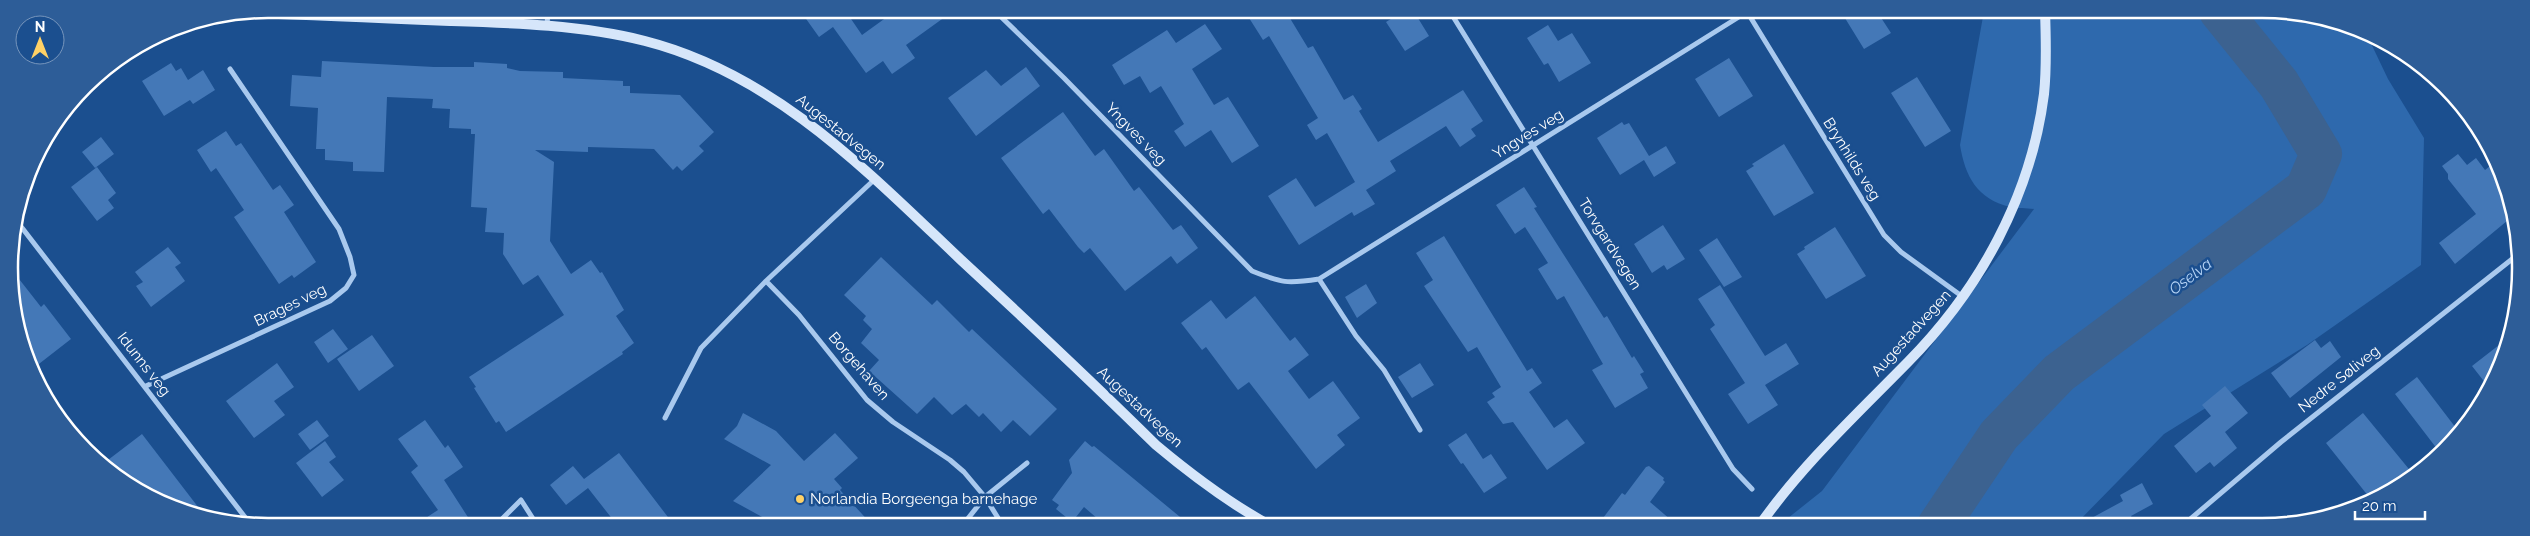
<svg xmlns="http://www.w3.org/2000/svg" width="2530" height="536" font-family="Raleway,sans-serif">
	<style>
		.green { fill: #2e69ad }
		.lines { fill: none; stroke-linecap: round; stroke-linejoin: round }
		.river { stroke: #3c6290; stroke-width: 42 }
		.building { fill: #4478b7 }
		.street { stroke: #a9c9ee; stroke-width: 5 }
		.secondary { stroke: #d6e6fa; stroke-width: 10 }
		.poi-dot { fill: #ffd166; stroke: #1b4f8f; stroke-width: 2 }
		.labels { text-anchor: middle; stroke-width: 5; stroke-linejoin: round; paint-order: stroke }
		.street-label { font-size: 15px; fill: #fff; stroke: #1b4f8f }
		.poi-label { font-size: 15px; fill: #fff; stroke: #1b4f8f; text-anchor: start }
		.water-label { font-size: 16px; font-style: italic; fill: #b5d3f5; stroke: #1b4f8f }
		.rim { fill: none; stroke: #fff; stroke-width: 2.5 }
	</style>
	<rect width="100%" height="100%" fill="#1b4f8f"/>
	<path class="green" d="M1984,11H2296L2367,35L2388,79L2424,138L2421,265L2307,345L2164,434L2073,527L1778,526L1822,491L2034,209C2026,208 2018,209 2010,207C1977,199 1965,176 1960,145Z"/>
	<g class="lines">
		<path class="river" d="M1938,526L1999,435L2059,373L2306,189L2321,154L2279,84L2220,11"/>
	</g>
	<path class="building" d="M799,9H858L849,16L862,35L898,9H956L906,45L915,58L892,74L883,61L866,73L833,27L819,37Z
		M1244,10H1285L1308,48L1313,46L1344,100L1353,95L1362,109L1359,111L1378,142L1463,90L1483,121L1471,129L1476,136L1460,147L1446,126L1390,161L1396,171L1366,190L1375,204L1354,216L1352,212L1299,245L1268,196L1296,178L1315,207L1355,182L1327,133L1316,140L1307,125L1318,118L1269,36L1263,40Z
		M1405,10H1413L1429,36L1405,51L1386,22Z
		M1840,10H1876L1891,33L1864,49Z
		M1205,24L1222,49L1192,69L1214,105L1228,97L1259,146L1232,163L1211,130L1185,147L1174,131L1184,124L1161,86L1150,93L1140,76L1124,85L1112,65L1167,30L1176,43Z
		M1548,25L1558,41L1572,33L1591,63L1559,82L1548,63L1544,65L1527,38Z
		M1729,58L1753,96L1719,117L1695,79Z
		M322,61L434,67H474V62L507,64V68L520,71L563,72V78L623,81V86H630V93L680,95L714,132L699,146L704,151L682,171L677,166L673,170L654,149L588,147V152L535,150L554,162L550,241L571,274L591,260L600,273L602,272L624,310L616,316L634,343L622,352L623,354L506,432L499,421L496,423L474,388L476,387L469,377L564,315L538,275L523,285L503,254L504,233L485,232L487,208L471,207L475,134H471V129L449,128L450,109L432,108L433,99L387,97L384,172L353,171V162L325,160V149H316L318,108L290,106L292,75L321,77Z
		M171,63L176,71L181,68L188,80L203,70L215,90L193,104L190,100L164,116L142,81Z
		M1026,67L1040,86L976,136L948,98L986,70L1001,86Z
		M1917,77L1951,131L1925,147L1891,93Z
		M1063,112L1095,156L1104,149L1134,191L1139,187L1173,230L1181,225L1198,248L1177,264L1171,256L1125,291L1090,248L1084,253L1078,247L1049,209L1043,214L1001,158Z
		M1622,122L1624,125L1629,123L1649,156L1666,146L1676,163L1654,177L1644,160L1620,175L1597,138Z
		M226,131L236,146L241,143L273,190L280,185L294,205L284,212L316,262L294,278L292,275L279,284L234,217L244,210L216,168L211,172L197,150Z
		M101,137L114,154L95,168L82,152Z
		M1784,144L1814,193L1774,216L1746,171L1754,166L1752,164Z
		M2458,154L2467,165L2476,158L2485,170L2494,163L2512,201L2513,216L2455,264L2439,243L2476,214L2448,179V174L2442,166Z
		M97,167L116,193L108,200L114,208L97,221L71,187Z
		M1524,187L1537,207L1534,208L1604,318L1607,316L1632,358L1634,356L1644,372L1640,374L1648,388L1615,408L1592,370L1603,364L1564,296L1557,300L1538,269L1548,263L1525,227L1515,234L1496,205Z
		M1663,225L1685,259L1667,270L1664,265L1652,273L1634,244Z
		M1835,227L1866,276L1826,299L1797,254L1805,249L1804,247Z
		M1444,236L1527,371L1532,368L1542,383L1529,392L1554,428L1567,419L1585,443L1547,470L1513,422L1503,424L1487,402L1495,397L1492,393L1501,387L1477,347L1468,352L1424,286L1433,280L1416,253Z
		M1717,238L1742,277L1724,287L1699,250Z
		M168,247L181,263L175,267L185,281L151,307L136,286L143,282L135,272Z
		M881,257L932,305L937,300L969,332L972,329L1057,409L1030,436L1013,420L1001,432L983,413L979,417L966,404L952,415L934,397L917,414L869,371L879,360L861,343L872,329L863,320L866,316L844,295Z
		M12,270L41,307L44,304L71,339L35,367L23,351Z
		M1366,284L1377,303L1357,318L1345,297Z
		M1720,285L1765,356L1786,343L1799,364L1765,385L1778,405L1748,424L1728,394L1745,383L1710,329L1715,325L1698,299Z
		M1255,296L1290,341L1295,337L1309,355L1288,371L1309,399L1333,381L1360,418L1337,435L1345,445L1316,469L1249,382L1238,390L1206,347L1202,350L1181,323L1211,300L1226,319Z
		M333,329L348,349L328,363L314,342Z
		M372,335L394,366L359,391L337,359Z
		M2508,338L2494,383L2490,389L2472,366Z
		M2315,340L2321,348L2330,341L2341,357L2290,398L2271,373Z
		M277,363L294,387L274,401L285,415L254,438L226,401Z
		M1420,363L1434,385L1412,398L1398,377Z
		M2417,377L2459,432L2441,454L2395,394Z
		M2225,386L2248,413L2225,432L2237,448L2214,467L2210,462L2196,473L2174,446L2211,416L2202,405Z
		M743,413L776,431L804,461L835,433L858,458L834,479L842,488L840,490L873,526L777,525L733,501L771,465L724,439L737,426Z
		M2363,413L2413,474L2373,502L2326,443Z
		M317,420L329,436L310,450L298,434Z
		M425,420L445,448L448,445L463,467L444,480L473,525H415L438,510L411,472L418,466L398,439Z
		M1466,433L1483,459L1491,454L1507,478L1484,493L1463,463L1461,464L1448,445Z
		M142,434L205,516L153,500L104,463Z
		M325,441L336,457L329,462L344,480L322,497L296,463Z
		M1085,441L1092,447L1094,446L1191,526H1106L1084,507L1072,522L1056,509L1059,505L1052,500L1072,473L1069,460Z
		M619,453L674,525H617L588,488L566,505L550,485L573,466L584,479Z
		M1649,466L1664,478L1663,480L1665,482L1650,502L1678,526H1597L1622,493L1625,495L1646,467Z
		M2142,483L2153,504L2131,516L2137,527H2075L2123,501L2120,495Z"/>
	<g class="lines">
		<path class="street" d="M994,10L1064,78L1252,271C1282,283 1287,284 1319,279L1750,10
			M1449,10L1733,469L1752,489
			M1746,10L1884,235L1901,252L1963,297
			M547,26L548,9
			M16,220L251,525
			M1319,279L1356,336L1384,370L1420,430
			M766,281L799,315L867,400L893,422L950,460L964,472L985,497L1003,526
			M146,386L330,301L346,288L354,275L350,257L339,229L230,69
			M665,418L701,348L766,281L875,179
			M496,525L521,500L537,525
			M962,526L985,497L1027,463
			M2181,527L2281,442L2516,256"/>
		<path class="secondary" d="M248,13C316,15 383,18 450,21C514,23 582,25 645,41C774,74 866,170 960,259C1026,320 1092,382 1156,445C1193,476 1229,503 1271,526
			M1759,526C1802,465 1856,415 1908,362C1980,289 2031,196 2044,94C2047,66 2046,38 2045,11"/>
	</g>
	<circle class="poi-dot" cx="800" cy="499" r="5"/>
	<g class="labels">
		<g class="street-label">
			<text transform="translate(841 132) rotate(39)" y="5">Augestadvegen</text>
			<text transform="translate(1136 134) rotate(46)" y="5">Yngves veg</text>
			<text transform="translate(1528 134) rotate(-32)" y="5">Yngves veg</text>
			<text transform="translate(1852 159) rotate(58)" y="5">Brynhilds veg</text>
			<text transform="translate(1610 244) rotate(58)" y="5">Torvgardvegen</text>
			<text transform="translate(290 305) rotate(-26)" y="5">Brages veg</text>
			<text transform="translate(1911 333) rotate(-48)" y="5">Augestadvegen</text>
			<text transform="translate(144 364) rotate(52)" y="5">Idunns veg</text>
			<text transform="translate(859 366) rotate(49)" y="5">Borgehaven</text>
			<text transform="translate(2339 379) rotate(-38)" y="5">Nedre Søliveg</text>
			<text transform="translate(1140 407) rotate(43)" y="5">Augestadvegen</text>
		</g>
		<g class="poi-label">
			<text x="810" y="504">Norlandia Borgeenga barnehage</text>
		</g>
		<g class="water-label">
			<text transform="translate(2190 276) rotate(-37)" y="6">Oselva</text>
		</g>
	</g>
	<path d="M0 0H2530V536H0ZM268 18H2262A250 250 0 0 1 2512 268V268A250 250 0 0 1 2262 518H268A250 250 0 0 1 18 268V268A250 250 0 0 1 268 18Z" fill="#2d5d98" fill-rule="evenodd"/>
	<path class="rim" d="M268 18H2262A250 250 0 0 1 2512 268V268A250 250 0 0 1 2262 518H268A250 250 0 0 1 18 268V268A250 250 0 0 1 268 18Z"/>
	<g transform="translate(40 40)"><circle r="24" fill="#1b4f8f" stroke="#7695bc"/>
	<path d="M0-4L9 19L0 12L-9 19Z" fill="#ffd166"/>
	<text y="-8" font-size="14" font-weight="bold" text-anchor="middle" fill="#ffffff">N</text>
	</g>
	<path d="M2355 511v8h70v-8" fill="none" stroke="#ffffff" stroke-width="2.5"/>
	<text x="2362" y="511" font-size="15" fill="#ffffff" stroke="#1b4f8f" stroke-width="4" paint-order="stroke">20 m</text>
</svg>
